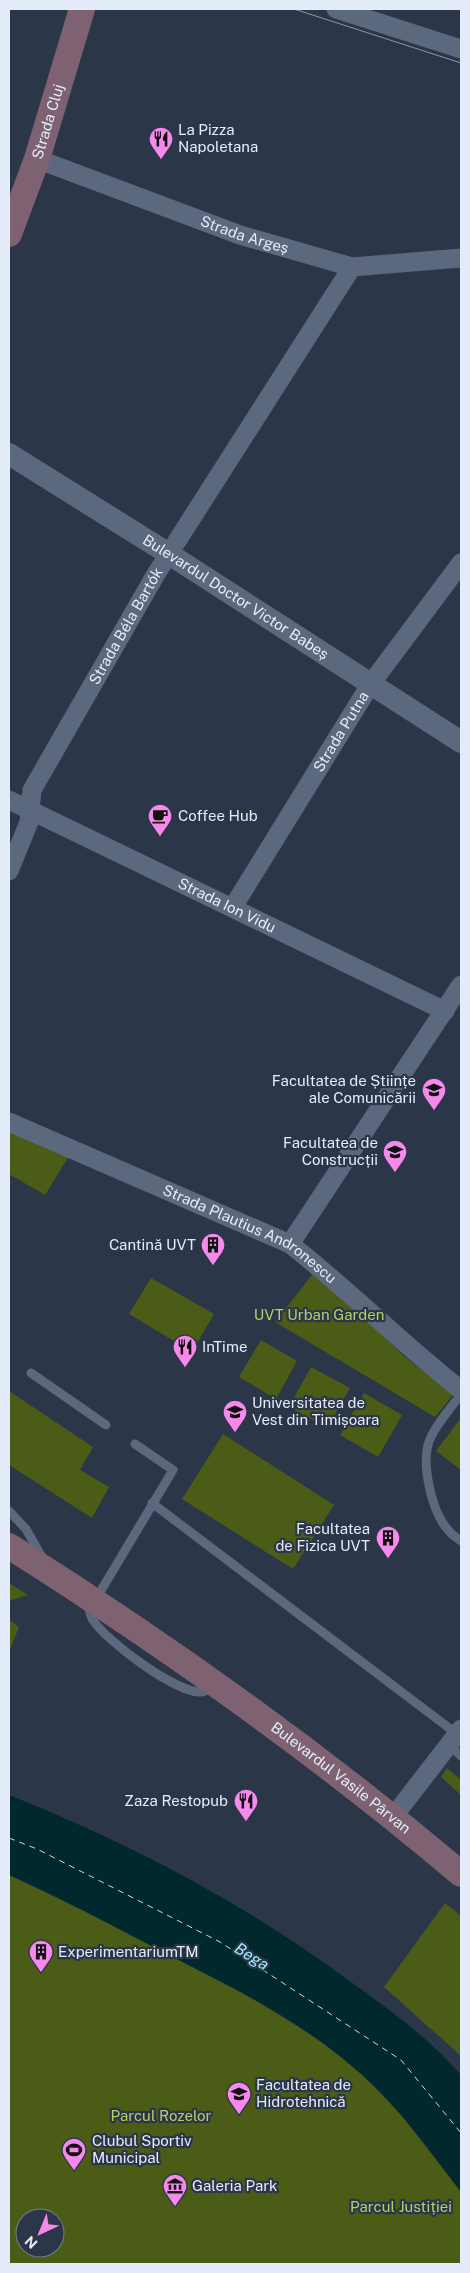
<svg xmlns="http://www.w3.org/2000/svg" width="470" height="2273" font-family="'Public Sans',sans-serif">
	<style>
		.green { fill: #4b5c16; fill-rule: evenodd }
		.water { fill: #01282d }
		.lines { fill: none; stroke-linecap: round; stroke-linejoin: round }
		.ferry { stroke: #9beefb; stroke-width: 1; stroke-dasharray: 6 5; stroke-linecap: butt }
		.service { stroke: #5c687d; stroke-width: 9 }
		.minor { stroke: #5c687d; stroke-width: 19 }
		.tertiary { stroke: #5c687d; stroke-width: 22 }
		.secondary { stroke: #7f6271; stroke-width: 26 }
		.tram { stroke: #8d96a5; stroke-width: 1 }
		.labels { text-anchor: middle; stroke-width: 4.5; stroke-linejoin: round; paint-order: stroke }
		.street-label { font-size: 15px; fill: #e5ecf9; stroke: #2c3649 }
		.poi-label { font-size: 15px; fill: #e5ecf9; stroke: #2c3649; text-anchor: start }
		.park-label { font-size: 15px; fill: #b4d167; stroke: #2c3649 }
		.water-label { font-size: 16px; font-style: italic; fill: #9beefb; stroke: #2c3649 }
	</style>
	<rect width="100%" height="100%" fill="#2c3649"/>
	<path class="green" d="M9,1131L69,1156L45,1195L9,1174Z
		M315,1271L405,1357L453,1395L435,1417L275,1322Z
		M151,1278L214,1314L192,1352L129,1314Z
		M261,1340L297,1361L276,1399L239,1377Z
		M311,1367L350,1388L327,1428L289,1407Z
		M9,1391L93,1447L80,1470L109,1487L92,1518L9,1465Z
		M364,1393L402,1415L378,1457L340,1435Z
		M461,1418V1470L436,1451Z
		M223,1434L334,1505L293,1569L182,1499Z
		M9,1583L28,1595L9,1601Z
		M9,1620L19,1627L9,1652Z
		M447,1768L461,1780V1795L441,1777Z
		M9,1875L84,1911L252,1998L321,2041L363,2075L401,2115L461,2192V2264H9ZM25,2218H55V2248H25Z
		M445,1903L461,1916V2056L384,1987Z"/>
	<path class="water" d="M9,1795C130,1843 246,1904 351,1982C390,2010 430,2039 461,2075V2192C430,2151 400,2108 361,2074C303,2022 234,1988 165,1953C113,1926 62,1898 9,1875Z"/>
	<g class="lines">
		<path class="ferry" d="M9,1838L37,1849L220,1942L401,2060L461,2133"/>
		<path class="service" d="M31,1373L106,1425
			M461,1394C451,1408 437,1423 430,1439C420,1463 432,1513 449,1531C452,1535 457,1538 461,1541
			M152,1503L457,1734
			M9,1511L26,1529L43,1559
			M96,1599L173,1470L135,1444
			M88,1605C90,1610 90,1616 93,1620C106,1641 176,1693 201,1692C204,1692 209,1689 212,1688
			M449,1745L461,1756"/>
		<g class="minor">
			<path d="M336,9L461,49"/>
			<path id="s1" d="M37,159L240,235L352,267L461,258"/>
			<path id="s2" d="M9,800L445,1011"/>
			<path id="s3" d="M9,871L29,822L32,790L156,574L352,267"/>
			<path id="s4" d="M233,907L370,685L461,563"/>
			<path id="s5" d="M9,1122L290,1244C349,1290 402,1344 461,1390"/>
			<path d="M290,1244L461,985"/>
			<path d="M393,1817L461,1729"/>
		</g>
		<path class="tertiary" id="s6" d="M9,454L169,554L461,742"/>
		<g class="secondary">
			<path id="s7" d="M9,234L37,159L82,9"/>
			<path id="s8" d="M9,1546C166,1645 319,1754 461,1874"/>
		</g>
		<path class="tram" d="M294,9L461,63"/>
	</g>
	<defs>
		<symbol id="restaurant-pin" viewBox="-11 -11 22 30"><path d="M0 17L-7.5 6A9.5 9.5 0 1 1 7.5 6Z" fill="#f788ec" stroke="#2c3649"/><path d="M-5-6h1v4h1v-4h1v4h1v-4h1v5L-1.5 .5V6h-2V.5L-5-1ZM5-6V6H3V1.5H1.5Q1.5-4 5-6Z" fill="#111"/></symbol>
		<symbol id="cafe-pin" viewBox="-11 -11 22 30"><path d="M0 17L-7.5 6A9.5 9.5 0 1 1 7.5 6Z" fill="#f788ec" stroke="#2c3649"/><path d="M-5.5-4.5H6V0H3Q3 3.5 0 3.5H-2.5Q-5.5 3.5-5.5 0ZM3-3.2v2h1.7v-2ZM-6 4.5H4V6H-6Z" fill="#111"/></symbol>
		<symbol id="university-pin" viewBox="-11 -11 22 30"><path d="M0 17L-7.5 6A9.5 9.5 0 1 1 7.5 6Z" fill="#f788ec" stroke="#2c3649"/><path d="M0-5L7-2L0 1L-7-2ZM-4 1L0 2.5L4 1V4Q0 6-4 4Z" fill="#111"/></symbol>
		<symbol id="building-pin" viewBox="-11 -11 22 30"><path d="M0 17L-7.5 6A9.5 9.5 0 1 1 7.5 6Z" fill="#f788ec" stroke="#2c3649"/><path d="M-4-6H4V6H1V3H-1V6H-4ZM-2.5-4.3h1.7v1.8h-1.7ZM.8-4.3h1.7v1.8H.8ZM-2.5-1h1.7V.8h-1.7ZM.8-1h1.7V.8H.8Z" fill="#111"/></symbol>
		<symbol id="stadium-pin" viewBox="-11 -11 22 30"><path d="M0 17L-7.5 6A9.5 9.5 0 1 1 7.5 6Z" fill="#f788ec" stroke="#2c3649"/><path d="M0-5a6.5 5 0 1 0 0 10a6.5 5 0 1 0 0-10ZM-3.5-1.8h7v3.6h-7Z" fill="#111"/></symbol>
		<symbol id="museum-pin" viewBox="-11 -11 22 30"><path d="M0 17L-7.5 6A9.5 9.5 0 1 1 7.5 6Z" fill="#f788ec" stroke="#2c3649"/><path d="M0-6L6-3V-2H-6V-3ZM-5-1h2V3h-2ZM-1-1h2V3h-2ZM3-1h2V3H3ZM-6 4H6V6H-6Z" fill="#111"/></symbol>
	</defs>
	<g fill-rule="evenodd">
		<use href="#restaurant-pin" x="147" y="125" width="28" height="38"/>
		<use href="#cafe-pin" x="146" y="802" width="28" height="38"/>
		<use href="#university-pin" x="420" y="1076" width="28" height="38"/>
		<use href="#university-pin" x="381" y="1138" width="28" height="38"/>
		<use href="#building-pin" x="199" y="1231" width="28" height="38"/>
		<use href="#restaurant-pin" x="171" y="1333" width="28" height="38"/>
		<use href="#university-pin" x="221" y="1398" width="28" height="38"/>
		<use href="#building-pin" x="374" y="1524" width="28" height="38"/>
		<use href="#restaurant-pin" x="232" y="1787" width="28" height="38"/>
		<use href="#building-pin" x="27" y="1938" width="28" height="38"/>
		<use href="#university-pin" x="225" y="2080" width="28" height="38"/>
		<use href="#stadium-pin" x="60" y="2136" width="28" height="38"/>
		<use href="#museum-pin" x="161" y="2172" width="28" height="38"/>
	</g>
	<g class="labels">
		<g class="street-label">
			<text dy="5" stroke="none"><textPath href="#s7" startOffset="119">Strada Cluj</textPath></text>
			<text dy="5" stroke="none"><textPath href="#s1" startOffset="221">Strada Argeș</textPath></text>
			<text dy="5" stroke="none"><textPath href="#s6" startOffset="268">Bulevardul Doctor Victor Babeș</textPath></text>
			<text dy="5" stroke="none"><textPath href="#s3" startOffset="274">Strada Béla Bartók</textPath></text>
			<text dy="5" stroke="none"><textPath href="#s4" startOffset="206">Strada Putna</textPath></text>
			<text dy="5" stroke="none"><textPath href="#s2" startOffset="242">Strada Ion Vidu</textPath></text>
			<text dy="5" stroke="none"><textPath href="#s5" startOffset="266">Strada Plautius Andronescu</textPath></text>
			<text dy="5" stroke="none"><textPath href="#s8" startOffset="405">Bulevardul Vasile Pârvan</textPath></text>
		</g>
		<g class="poi-label">
			<text x="178" y="135">La Pizza<tspan x="178" dy="17">Napoletana</tspan></text>
			<text x="178" y="821">Coffee Hub</text>
			<text x="416" y="1086" text-anchor="end">Facultatea de Științe<tspan x="416" dy="17">ale Comunicării</tspan></text>
			<text x="378" y="1148" text-anchor="end">Facultatea de<tspan x="378" dy="17">Construcții</tspan></text>
			<text x="196" y="1250" text-anchor="end">Cantină UVT</text>
			<text x="202" y="1352">InTime</text>
			<text x="252" y="1408">Universitatea de<tspan x="252" dy="17">Vest din Timișoara</tspan></text>
			<text x="370" y="1534" text-anchor="end">Facultatea<tspan x="370" dy="17">de Fizica UVT</tspan></text>
			<text x="228" y="1806" text-anchor="end">Zaza Restopub</text>
			<text x="58" y="1957">ExperimentariumTM</text>
			<text x="256" y="2090">Facultatea de<tspan x="256" dy="17">Hidrotehnică</tspan></text>
			<text x="92" y="2146">Clubul Sportiv<tspan x="92" dy="17">Municipal</tspan></text>
			<text x="192" y="2191">Galeria Park</text>
		</g>
		<g class="park-label">
			<text x="319" y="1320">UVT Urban Garden</text>
			<text x="161" y="2121">Parcul Rozelor</text>
			<text x="401" y="2212">Parcul Justiției</text>
		</g>
		<g class="water-label">
			<text transform="translate(252 1956) rotate(32)" y="6">Bega</text>
		</g>
	</g>
	<rect width="470" height="2273" fill="none" stroke="#e5ecf9" stroke-width="20"/>
	<g transform="translate(40 2233) rotate(224)"><circle r="24" fill="#2c3649" stroke="#767f8f"/>
	<path d="M0-4L9 19L0 12L-9 19Z" fill="#f788ec"/>
	<text y="-8" font-size="14" font-weight="bold" text-anchor="middle" fill="#e5ecf9">N</text>
	</g>
</svg>
